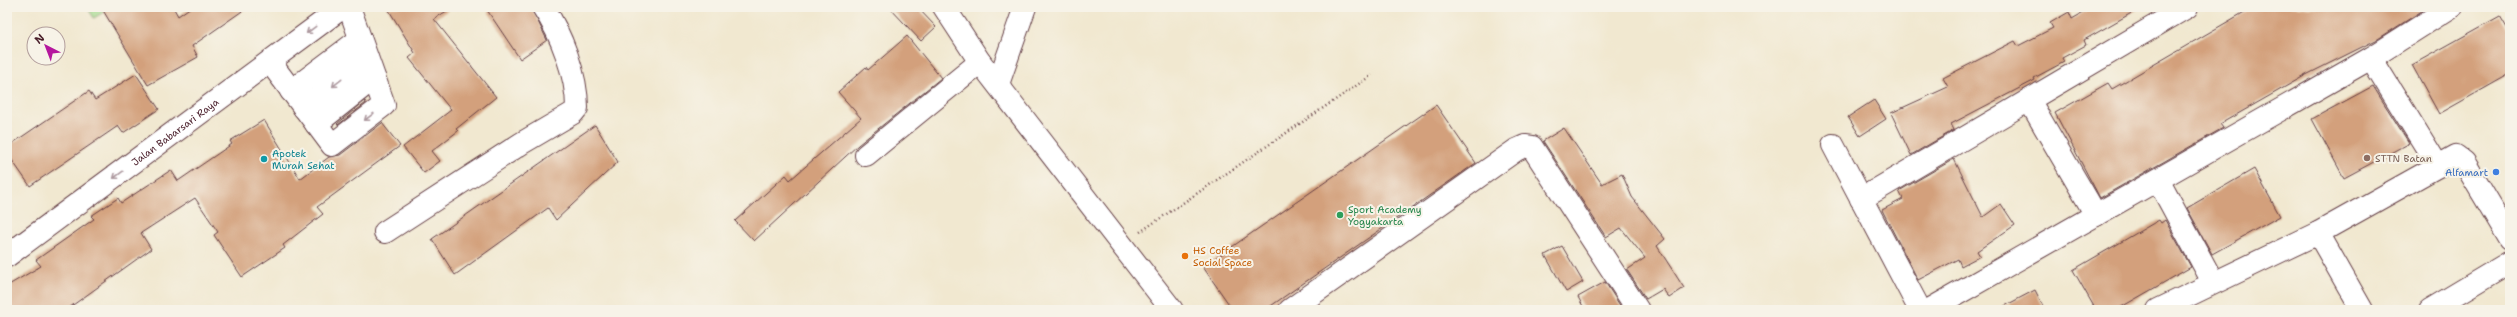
<svg xmlns="http://www.w3.org/2000/svg" width="2517" height="317" font-family="'Shantell Sans',sans-serif">
	<style>
		.grass { fill: url(#grass-tufts); stroke: #767c5a }
		.building { fill: #d3a07b }
		.lines { fill: none; stroke-linecap: round; stroke-linejoin: round }
		.minor-casing { stroke: #633d44; stroke-width: 24 }
		.path { stroke: #633d44; stroke-width: 2.5; stroke-dasharray: 1 3; stroke-linecap: butt }
		.minor { stroke: #fff; stroke-width: 22 }
		.oneway { stroke: #ae9aa0 }
		.education-dot { fill: #8d6e63; stroke: #f7f3e8; stroke-width: 1.5 }
		.culture-dot { fill: #0f9aa8; stroke: #f7f3e8; stroke-width: 1.5 }
		.shop-dot { fill: #3f7fe0; stroke: #f7f3e8; stroke-width: 1.5 }
		.leisure-dot { fill: #2e9e5b; stroke: #f7f3e8; stroke-width: 1.5 }
		.food-dot { fill: #e8710a; stroke: #f7f3e8; stroke-width: 1.5 }
		.labels { text-anchor: middle; stroke-width: 4; stroke-linejoin: round; paint-order: stroke }
		.street-label { font-size: 10px; fill: #4a1f2b; stroke: #f7f3e8 }
		.culture-label { font-size: 10px; fill: #0d838f; stroke: #f7f3e8; text-anchor: start }
		.education-label { font-size: 10px; fill: #785e54; stroke: #f7f3e8; text-anchor: start }
		.shop-label { font-size: 10px; fill: #366cbe; stroke: #f7f3e8; text-anchor: end }
		.leisure-label { font-size: 10px; fill: #27864d; stroke: #f7f3e8; text-anchor: start }
		.food-label { font-size: 10px; fill: #c56008; stroke: #f7f3e8; text-anchor: start }
	</style>
	<defs>
		<pattern id="grass-tufts" width="24" height="20" patternUnits="userSpaceOnUse"><rect width="24" height="20" fill="#a1d98a"/><path d="M3 7l-1-3M5 7V3M7 7l1-3M15 17l-1-3M17 17v-4M19 17l1-3" fill="none" stroke="#8cba77"/></pattern>
	</defs>
	<rect width="100%" height="100%" fill="#f7f3e8"/>
	<filter id="ink" filterUnits="userSpaceOnUse"><feTurbulence type="fractalNoise" baseFrequency=".025" numOctaves="2"/><feDisplacementMap in="SourceGraphic" scale="8" xChannelSelector="R" yChannelSelector="G"/><feConvolveMatrix kernelMatrix="1 2 1 2 8 2 1 2 1" color-interpolation-filters="sRGB"/></filter>
	<filter id="wash" filterUnits="userSpaceOnUse"><feTurbulence type="fractalNoise" baseFrequency=".012" numOctaves="4" result="noise"/><feDisplacementMap in="SourceGraphic" scale="16" xChannelSelector="R" yChannelSelector="G"/><feGaussianBlur stdDeviation="0.9" result="paint"/><feColorMatrix in="noise" values="0 0 0 0 0 0 0 0 0 0 0 0 0 0 0 0 0 1.4 0 .05"/><feComposite in="paint" operator="in"/></filter>
	<g filter="url(#wash)">
		<rect width="100%" height="100%" fill="#f1e8d0"/>
		<path class="grass" d="M87,7H112L94,18Z"/>
		<g id="blocks">
			<path class="building" d="M101,7H173L178,16L191,7H248L192,46L198,57L148,85Z
				M387,7H453L434,19L496,97L456,129L458,131L432,151L440,161L424,173L403,147L451,110L409,58L415,53Z
				M485,7H531L547,40L520,59Z
				M889,7H917L936,27L921,41Z
				M2093,7H2142L2084,40L2086,45L2062,58L2064,62L2034,78L2035,80L1951,124L1954,130L1911,155L1891,113L1948,87L1943,78L2015,41L2018,46L2053,28L2050,23L2069,12L2072,19Z
				M2253,7H2428L2378,39L2306,75L2220,124L2223,128L2100,198L2055,113L2108,83L2112,89Z
				M2500,16L2510,33V74L2439,114L2412,65Z
				M907,36L941,78L858,145L754,241L735,221L786,175L790,180L861,118L838,92L866,67L868,70Z
				M136,74L159,109L123,133L118,126L30,186L7,153V147L89,91L95,100Z
				M2373,86L2409,143L2344,178L2312,119Z
				M1874,100L1886,119L1860,136L1848,117Z
				M365,101L366,103L338,125L337,124Z
				M1436,105L1476,163L1265,310H1233L1203,267Z
				M264,120L300,179L329,157L340,155L382,123L400,146L317,207L323,214L283,245L285,248L242,277L214,235L218,232L195,198L141,233L151,249L66,310H7V286L41,266L36,260L94,219L91,216L118,198L121,203L171,170L178,181L232,144L230,141Z
				M595,125L618,162L556,220L548,208L455,275L432,239Z
				M1564,128L1602,184L1622,174L1632,197L1665,239L1657,246L1684,288L1669,298L1663,289L1646,299L1627,270L1645,258L1621,228L1606,237L1543,141Z
				M1954,159L1983,217L2001,204L2015,225L1977,251L1980,256L1961,266L1958,259L1918,280L1882,210L1903,199L1899,191Z
				M2254,169L2280,216L2212,254L2187,208Z
				M2159,220L2161,223L2165,220L2191,267L2116,310H2096L2073,270Z
				M1562,246L1583,282L1566,292L1545,255Z
				M1605,282L1623,310H1585L1578,297Z
				M2035,290L2045,310H1997Z"/>
		</g>
	</g>
	<g filter="url(#ink)">
		<use href="#blocks" fill-opacity="0" stroke="#633d44" stroke-width="1"/>
		<g class="lines">
			<defs>
				<g id="minor">
					<path d="M944,7L980,62L1172,310"/>
					<path d="M2371,58L2438,166"/>
					<path d="M270,62L332,145L384,105L349,7"/>
					<path d="M998,84L1025,7"/>
					<path d="M291,91L360,39"/>
					<path d="M2029,100L2096,215"/>
					<path d="M304,108L367,59"/>
					<path d="M316,124L374,78"/>
					<path d="M1833,145L1920,310"/>
					<path d="M866,155L980,62"/>
					<path d="M2158,180L2213,282"/>
					<path d="M1861,199L2187,7"/>
					<path d="M385,232L522,143L573,113L577,108C577,75 561,34 543,7"/>
					<path d="M2318,233L2362,310"/>
					<path id="s1" d="M7,256L343,7"/>
					<path d="M1290,310L1516,150L1525,146L1532,147L1638,310"/>
					<path d="M1929,310L2371,58L2451,7"/>
					<path d="M2158,310L2318,233L2456,156L2464,162L2510,239"/>
					<path d="M2430,310L2510,262"/>
				</g>
			</defs>
			<use href="#minor" class="minor-casing"/>
			<path class="path" d="M1140,232L1372,75"/>
			<use href="#minor" class="minor"/>
		</g>
		<defs><path id="oneway-shaft" d="M-6 0H5M1.5-3L5.5 0L1.5 3" fill="none" stroke-width="1.6" stroke-linecap="round" stroke-linejoin="round"/></defs>
		<g class="oneway">
			<use href="#oneway-shaft" transform="translate(311 30) rotate(143)"/>
			<use href="#oneway-shaft" transform="translate(337 83) rotate(142)"/>
			<use href="#oneway-shaft" transform="translate(369 117) rotate(143)"/>
			<use href="#oneway-shaft" transform="translate(118 175) rotate(143)"/>
		</g>
	</g>
	<circle class="education-dot" cx="2367" cy="158" r="4"/>
	<circle class="culture-dot" cx="264" cy="159" r="4"/>
	<circle class="shop-dot" cx="2496" cy="172" r="4"/>
	<circle class="leisure-dot" cx="1340" cy="215" r="4"/>
	<circle class="food-dot" cx="1185" cy="256" r="4"/>
	<g class="labels">
		<g class="street-label">
			<text dy="4" stroke="none"><textPath href="#s1" startOffset="209">Jalan Babarsari Raya</textPath></text>
		</g>
		<g class="culture-label">
			<text x="272" y="157">Apotek<tspan x="272" dy="12">Murah Sehat</tspan></text>
		</g>
		<g class="education-label">
			<text x="2375" y="162">STTN Batan</text>
		</g>
		<g class="shop-label">
			<text x="2488" y="176">Alfamart</text>
		</g>
		<g class="leisure-label">
			<text x="1348" y="213">Sport Academy<tspan x="1348" dy="12">Yogyakarta</tspan></text>
		</g>
		<g class="food-label">
			<text x="1193" y="254">HS Coffee<tspan x="1193" dy="12">Social Space</tspan></text>
		</g>
	</g>
	<rect width="2517" height="317" fill="none" stroke="#f7f3e8" stroke-width="24"/>
	<g transform="translate(46 46) rotate(318)"><circle r="19" fill="#f7f3e8" stroke="#b29e9c"/>
	<path d="M0-3L7 15L0 10L-7 15Z" fill="#b5179e"/>
	<text y="-6" font-size="11" font-weight="bold" text-anchor="middle" fill="#4a1f2b">N</text>
	</g>
</svg>
